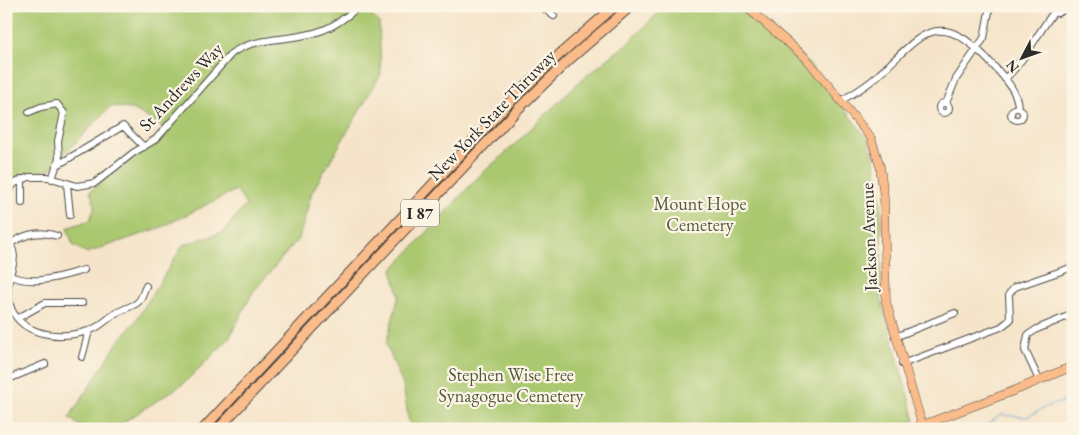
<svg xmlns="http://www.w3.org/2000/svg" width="1079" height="435" font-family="'EB Garamond',serif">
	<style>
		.green { fill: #aac870; stroke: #6a7a4e }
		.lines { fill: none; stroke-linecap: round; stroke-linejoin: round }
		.stream { stroke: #5aa7d3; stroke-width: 1 }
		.minor-casing { stroke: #494743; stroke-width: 8 }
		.major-casing { stroke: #494743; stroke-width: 9 }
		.highway-casing { stroke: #494743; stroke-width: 11 }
		.minor { stroke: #fff; stroke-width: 6 }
		.major { stroke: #fabc8b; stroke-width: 8 }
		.highway { stroke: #fabc8b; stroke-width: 9 }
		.labels { text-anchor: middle; stroke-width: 4.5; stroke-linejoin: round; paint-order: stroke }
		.shield { fill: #fcf5e5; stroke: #6a6863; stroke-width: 1 }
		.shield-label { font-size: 16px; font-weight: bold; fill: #2b2b2b }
		.street-label { font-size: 18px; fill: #2b2b2b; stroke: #fcf5e5 }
		.park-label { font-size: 18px; fill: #515a40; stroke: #fcf5e5 }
	</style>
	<rect width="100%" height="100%" fill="#fcf5e5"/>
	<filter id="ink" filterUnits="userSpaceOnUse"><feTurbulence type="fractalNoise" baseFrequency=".02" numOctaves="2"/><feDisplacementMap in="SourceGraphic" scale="10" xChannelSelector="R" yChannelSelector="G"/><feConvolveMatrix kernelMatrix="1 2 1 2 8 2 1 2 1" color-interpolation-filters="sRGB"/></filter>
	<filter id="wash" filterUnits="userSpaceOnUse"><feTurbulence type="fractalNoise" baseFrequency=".0096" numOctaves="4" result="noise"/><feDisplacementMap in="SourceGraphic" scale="20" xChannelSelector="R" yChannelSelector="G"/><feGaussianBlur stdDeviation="1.12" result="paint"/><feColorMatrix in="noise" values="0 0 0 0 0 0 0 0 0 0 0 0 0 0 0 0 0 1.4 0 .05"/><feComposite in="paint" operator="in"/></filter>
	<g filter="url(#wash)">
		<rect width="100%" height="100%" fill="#f5e4c9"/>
		<path class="green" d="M6,6H359L379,22L381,74L312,192L299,238L253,292L228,340L183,384L113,429H84L69,418L118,342L135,322L183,245L223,232L246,205L236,190L162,227L87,253L73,245L67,228L90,220L95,206L90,191L169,131L135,110L111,106L49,170C30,173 20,171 6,186Z
			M665,6H738L774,32L807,61L869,141L873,154L881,200V299L915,421L896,429H410L403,385L386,344L399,295L392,270L478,177L512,147L580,81L628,43Z"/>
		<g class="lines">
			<path class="stream" d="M980,429L1001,415L1027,417L1050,405L1073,400"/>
		</g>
	</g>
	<g filter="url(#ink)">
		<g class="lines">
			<defs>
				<path id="minor" d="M541,6L554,16
					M1052,6L1053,11L1057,13L1062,11V6
					M754,14L762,6
					M1005,79C1026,59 1036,35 1054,12
					M842,100C853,94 864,87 874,79C918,40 935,3 988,60C1000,73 1018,89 1018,108
					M939 108a5 5 0 1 1 10 0a5 5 0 1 1-10 0Z
					M946,103L956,79L984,38L990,6
					M1011 114a6 6 0 1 1 12 0a6 6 0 1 1-12 0Z
					M29,112L41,107L57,104L64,113L58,141L59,158L52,179
					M56,166L123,126L144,147
					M67,184L70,215
					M6,193L15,183L29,177H48L77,186L95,183L133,153L156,139L232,53C259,35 294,42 323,30C337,25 348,16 359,6
					M22,203V179
					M6,234C22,265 9,262 8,289C7,335 57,342 91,330C100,327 108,318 116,313C123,309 131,307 137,303C142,299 143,292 146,286
					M11,243C26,234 40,230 57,236
					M6,274C32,287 59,277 84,270
					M18,318L45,303H82
					M895,337L955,313
					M82,357L89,331
					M902,364L1001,327L1010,320L1009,294L1015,287L1073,267
					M6,380L45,364
					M1039,380L1025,350L1028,335L1037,329L1073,314"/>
				<path id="major" d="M745,6L806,58L871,138L880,166L884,197L886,302L921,421L927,429
					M912,429L1016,390L1073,366"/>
				<path id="highway" d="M203,429L507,105L560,54L615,6
					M218,429L518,109L571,58L631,6"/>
			</defs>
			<use href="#minor" class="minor-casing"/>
			<use href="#major" class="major-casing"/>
			<use href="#highway" class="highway-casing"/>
			<use href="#minor" class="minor"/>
			<use href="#major" class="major"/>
			<use href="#highway" class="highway"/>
		</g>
	</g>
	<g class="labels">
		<rect class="shield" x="401" y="199.5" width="38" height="27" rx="4"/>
		<g class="shield-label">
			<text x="420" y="219">I 87</text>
		</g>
		<g class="street-label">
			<text transform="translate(181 87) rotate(-47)" y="6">St Andrews Way</text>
			<text transform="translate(492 115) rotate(-46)" y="6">New York State Thruway</text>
			<text transform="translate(869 237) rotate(-92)" y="6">Jackson Avenue</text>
		</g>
		<g class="park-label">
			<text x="700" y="210">Mount Hope<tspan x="700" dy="21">Cemetery</tspan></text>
			<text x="511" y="381">Stephen Wise Free<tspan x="511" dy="21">Synagogue Cemetery</tspan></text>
		</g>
	</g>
	<rect width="1079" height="435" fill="none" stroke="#fcf5e5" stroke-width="25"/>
	<g transform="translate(1022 58) rotate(229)" stroke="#fcf5e5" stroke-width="4" paint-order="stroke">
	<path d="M0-4L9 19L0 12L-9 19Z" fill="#2b2b2b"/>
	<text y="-8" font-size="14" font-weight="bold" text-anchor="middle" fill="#2b2b2b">N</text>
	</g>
</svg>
